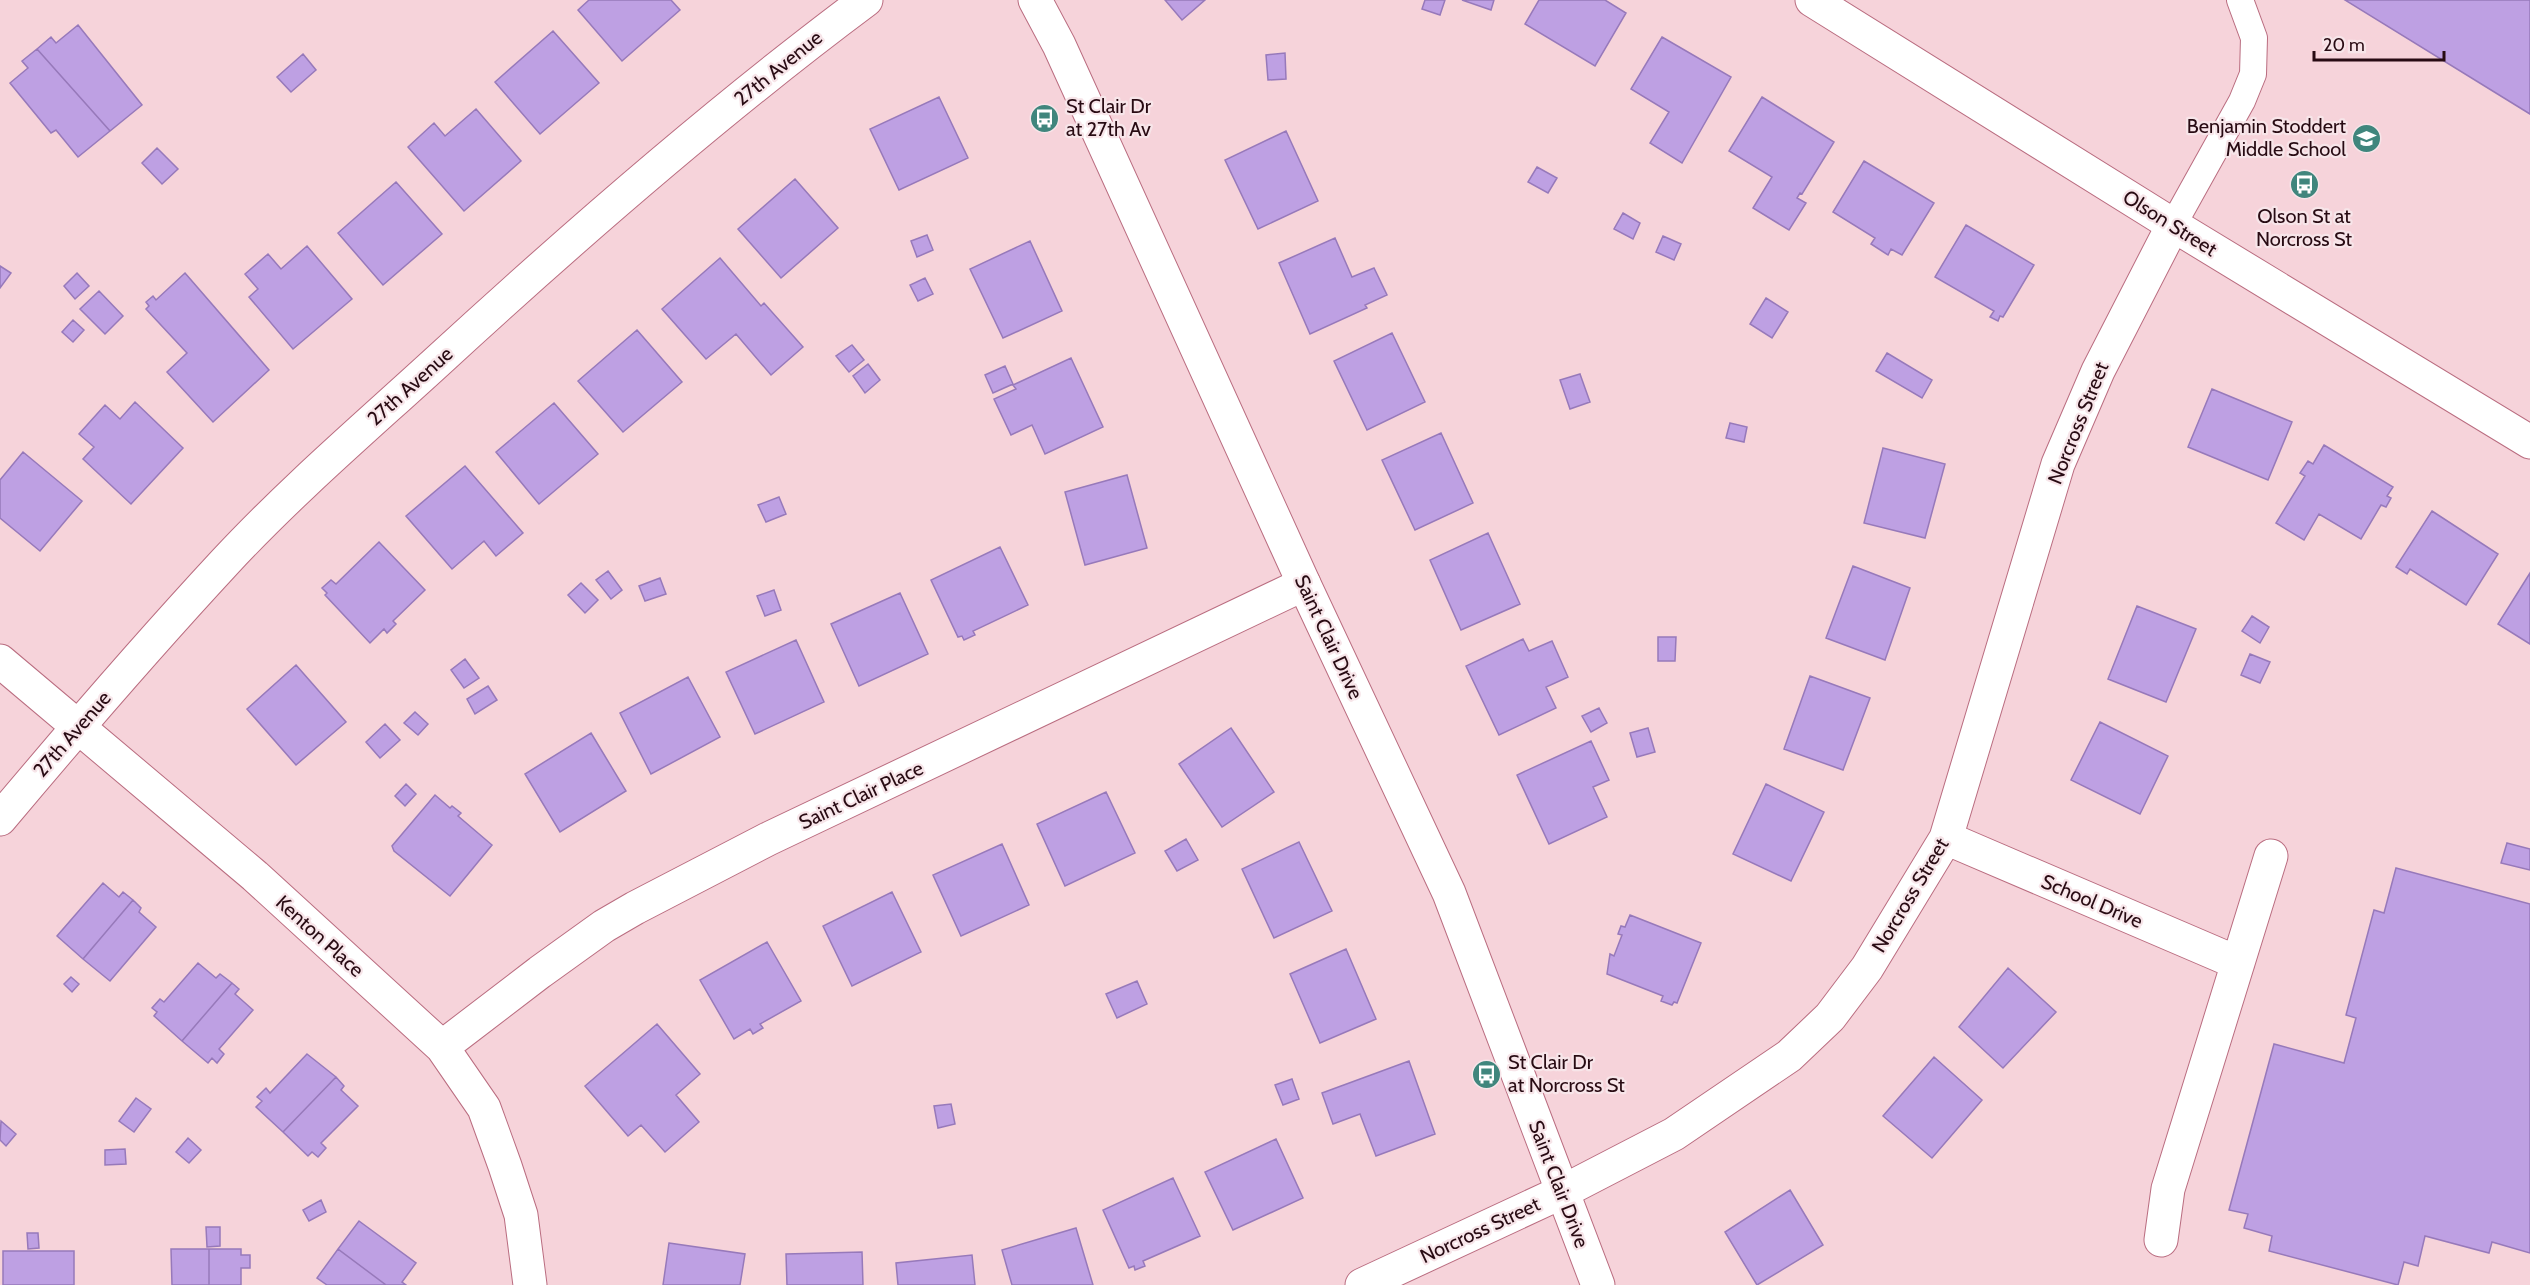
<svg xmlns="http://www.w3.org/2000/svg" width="2530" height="1285" font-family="Cabin,sans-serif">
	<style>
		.building { fill: #bea0e3; stroke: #9779ba; stroke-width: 1.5 }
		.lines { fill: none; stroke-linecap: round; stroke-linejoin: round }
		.lane-casing { stroke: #ba6d80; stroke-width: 28 }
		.street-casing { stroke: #ba6d80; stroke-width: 35 }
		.secondary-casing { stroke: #ba6d80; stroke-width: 35 }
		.lane { stroke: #fff; stroke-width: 26 }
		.street { stroke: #fff; stroke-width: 33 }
		.secondary { stroke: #fff; stroke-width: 33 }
		.labels { text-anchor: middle; stroke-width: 4.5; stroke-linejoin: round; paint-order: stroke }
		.street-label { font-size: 20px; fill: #280b13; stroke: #f7e5e9 }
		.poi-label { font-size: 20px; fill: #280b13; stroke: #f7e5e9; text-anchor: start }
	</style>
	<rect width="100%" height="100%" fill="#f6d3da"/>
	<path class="building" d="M589,0H671L680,10L622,61L578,10Z
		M1165,0H1205L1182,20Z
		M1425,0H1445L1440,15L1422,9Z
		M1462,0H1494L1491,10Z
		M1539,0H1605L1626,13L1595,66L1525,24Z
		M2345,0H2530V114Z
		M78,25L142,105L110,131L37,49L51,37L56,43Z
		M553,31L599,83L540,134L495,82Z
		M1662,37L1731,77L1682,163L1650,143L1669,112L1631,89Z
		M37,49L110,131L78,157L56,130L51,133L10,83L28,68L22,61Z
		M1285,53L1286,79L1268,80L1266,55Z
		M303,54L316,70L291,92L277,77Z
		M939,97L968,158L899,190L870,129Z
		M1762,97L1834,142L1802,194L1800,193L1797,198L1806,203L1789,230L1753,208L1772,177L1729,151Z
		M476,109L521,161L464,211L408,147L434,123L445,136Z
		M1286,131L1318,201L1258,229L1225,160Z
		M157,148L178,169L162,184L142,163Z
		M1864,161L1934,203L1902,255L1891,249L1888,255L1871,244L1875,238L1833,212Z
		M1537,167L1557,178L1548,193L1528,182Z
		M795,179L838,228L781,278L738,229Z
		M396,182L442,234L383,285L338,233Z
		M1623,213L1640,223L1633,239L1614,229Z
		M1966,225L2034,265L2003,317L2000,316L1998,321L1990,317L1994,311L1935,277Z
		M927,235L933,250L917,257L911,241Z
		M1663,236L1681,244L1674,260L1656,252Z
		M1335,238L1352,277L1374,268L1387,295L1365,305L1367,308L1310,334L1279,263Z
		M1030,241L1062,311L1003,338L970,269Z
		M307,246L352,299L293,349L249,297L258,289L245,274L268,254L281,269Z
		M720,258L761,306L764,303L803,347L771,375L736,334L706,359L662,309Z
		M0,266L11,273L0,288Z
		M77,273L89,286L75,299L64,286Z
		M185,273L269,370L213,422L167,372L187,353L146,309L149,306L146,302L153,296L156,300Z
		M925,278L933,294L918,301L910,285Z
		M99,291L123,316L105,334L80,309Z
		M1766,298L1788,312L1772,338L1750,324Z
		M73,320L84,330L73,342L62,332Z
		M637,330L682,382L623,432L578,381Z
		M1392,333L1425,402L1367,430L1334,361Z
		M852,345L864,360L849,372L836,356Z
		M1887,353L1932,380L1922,398L1876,371Z
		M1071,358L1103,427L1045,454L1032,425L1011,435L994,399L1016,389L1013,385Z
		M868,364L880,380L865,393L853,376Z
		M1005,366L1013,384L993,393L985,375Z
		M1580,374L1590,402L1570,409L1560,380Z
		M2212,389L2292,422L2268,480L2188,447Z
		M135,402L183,448L131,504L83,459L94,447L79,434L105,405L120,419Z
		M554,403L598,454L539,504L496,452Z
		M1730,423L1747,427L1744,442L1726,438Z
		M1441,433L1473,503L1415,530L1382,460Z
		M2324,445L2393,487L2387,496L2391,498L2386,507L2381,505L2361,539L2319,514L2304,540L2276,523L2305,476L2300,473L2308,461L2313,464Z
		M1883,448L1945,464L1925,538L1864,523Z
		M23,452L82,501L40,551L0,518V480Z
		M465,466L523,533L496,556L484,541L452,569L406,516Z
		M1127,475L1147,548L1085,565L1065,492Z
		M779,497L786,514L766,522L758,505Z
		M2432,511L2498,554L2466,605L2410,569L2407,574L2396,567Z
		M1488,533L1520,604L1461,630L1430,560Z
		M379,542L425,590L393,621L396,624L387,633L384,629L370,643L325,595L327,593L322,588L331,580L336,584Z
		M1000,547L1028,605L973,631L975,635L964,640L962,636L958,637L931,580Z
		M1853,566L1910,588L1885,660L1826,638Z
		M608,571L622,590L611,599L596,580Z
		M2530,573V644L2498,624Z
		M660,578L666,594L645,601L639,586Z
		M581,583L598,600L585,613L568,595Z
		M774,590L781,610L765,616L757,596Z
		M900,593L928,654L859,686L831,624Z
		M2137,606L2196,629L2166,702L2108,679Z
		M2252,616L2269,627L2260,643L2242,631Z
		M1658,637H1676L1675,661H1658Z
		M1523,639L1529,651L1552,641L1568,677L1546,687L1556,708L1499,735L1466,666Z
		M796,640L824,702L755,734L726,672Z
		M2250,654L2270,662L2260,683L2241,675Z
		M465,659L479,678L464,688L451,670Z
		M296,665L346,722L296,765L247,709Z
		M1810,676L1870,698L1843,770L1784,749Z
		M688,677L720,737L651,774L620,713Z
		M488,686L497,700L475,714L467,699Z
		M1599,708L1607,723L1591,732L1582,716Z
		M415,712L428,724L418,735L404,723Z
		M2100,722L2168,756L2140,814L2071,780Z
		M385,724L400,740L380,758L366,742Z
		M1231,728L1274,792L1222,827L1179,764Z
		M1648,728L1655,752L1637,757L1630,733Z
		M591,733L626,791L560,832L525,774Z
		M1591,741L1609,780L1593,787L1607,817L1549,844L1517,775Z
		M406,784L416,794L405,806L395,796Z
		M1766,784L1824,812L1791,881L1733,854Z
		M1106,792L1135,853L1065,886L1037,824Z
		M435,795L450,808L452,806L461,813L458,816L492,845L450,896L394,851L392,846Z
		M1186,839L1198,860L1177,871L1165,851Z
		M1299,842L1332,911L1274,938L1242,869Z
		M2507,843L2530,849V870L2501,863Z
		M1002,844L1029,905L961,936L933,875Z
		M2396,868L2530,904V1253L2492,1242L2489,1253L2425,1236L2418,1266L2404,1262L2398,1285L2269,1251L2272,1236L2244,1228L2248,1214L2229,1210L2274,1044L2344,1063L2356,1018L2346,1015L2374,910L2384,913Z
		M103,883L119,897L123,892L133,900L83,959L57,936Z
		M892,892L921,952L852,986L823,926Z
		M133,900L141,908L139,912L156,927L110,981L83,959Z
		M1630,915L1701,943L1677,1003L1674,1002L1672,1005L1661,1001L1663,996L1607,974L1610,954L1614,956L1622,935L1618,934L1621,926L1625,927Z
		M767,942L801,1001L760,1024L763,1028L753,1034L750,1029L734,1039L700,980Z
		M1346,949L1376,1019L1320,1043L1290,974Z
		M198,963L216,978L220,974L232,983L182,1041L154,1016L157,1012L152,1008L160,999L164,1002Z
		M2008,968L2056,1012L2003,1068L1959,1027Z
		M71,977L79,984L72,992L64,984Z
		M1137,981L1147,1004L1117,1018L1106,994Z
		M232,983L239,989L235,994L253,1010L219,1049L224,1054L217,1063L212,1058L208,1063L182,1041Z
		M657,1024L700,1074L676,1095L699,1122L665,1152L641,1125L628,1136L585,1086Z
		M307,1054L336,1077L283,1132L256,1107L262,1101L257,1097L266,1088L270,1093Z
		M1934,1057L1982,1100L1932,1158L1883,1116Z
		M1409,1061L1435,1134L1376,1156L1360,1114L1333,1124L1322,1093Z
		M336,1077L344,1086L341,1090L358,1106L321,1143L326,1148L318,1157L312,1152L308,1156L283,1132Z
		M1292,1079L1299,1099L1283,1105L1275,1085Z
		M136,1098L151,1109L134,1132L119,1121Z
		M951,1104L955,1124L938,1128L934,1106Z
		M1,1121L16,1134L6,1146L0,1140Z
		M188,1138L201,1150L189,1163L176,1152Z
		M1276,1139L1303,1198L1233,1230L1205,1172Z
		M125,1149L126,1164L105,1165V1150Z
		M1173,1178L1200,1236L1143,1261L1145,1266L1135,1270L1134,1266L1129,1268L1103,1210Z
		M1790,1190L1823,1245L1757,1285L1725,1232Z
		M321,1200L326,1212L309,1221L303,1210Z
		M359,1221L416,1263L402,1282L406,1285H386L338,1249Z
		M206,1227H220V1246L207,1247Z
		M1076,1228L1093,1285H1012L1002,1250Z
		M27,1233H38L39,1248L28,1249Z
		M669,1243L745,1254L740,1285H663Z
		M171,1249H209V1285H172Z
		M209,1249H241V1255H250V1268H241V1285H209Z
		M338,1249L386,1285H327L317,1278Z
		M3,1251H74V1285H3Z
		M862,1252L863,1285H787L786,1254Z
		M972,1255L975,1285H898L896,1263Z"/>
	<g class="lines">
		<defs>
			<path id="lane" d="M2173,225L2242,101L2253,74L2254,38L2240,0"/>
			<path id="street" d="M0,661L255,876L442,1047L484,1108L505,1166L521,1215L530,1285
				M0,819C73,732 148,645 225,562C292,490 367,426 439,360C576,234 717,111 866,0
				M1946,838L2238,963
				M442,1047L540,972L604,926L635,908L768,839L1304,584
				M2161,1240L2168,1189L2271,856
				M1362,1285L1562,1192L1674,1134L1789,1056L1830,1017L1867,968L1946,838L2058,464L2098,371L2173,225"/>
			<path id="secondary" d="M1035,0L1059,45L1304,584L1449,893L1598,1285
				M1812,0L2173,225L2530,442"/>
		</defs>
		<use href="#lane" class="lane-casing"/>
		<use href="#street" class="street-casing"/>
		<use href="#secondary" class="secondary-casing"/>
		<use href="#lane" class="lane"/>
		<use href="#street" class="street"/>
		<use href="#secondary" class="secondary"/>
	</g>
	<defs>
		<symbol id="bus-disc" viewBox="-11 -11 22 22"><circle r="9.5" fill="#40867d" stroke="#f7e5e9"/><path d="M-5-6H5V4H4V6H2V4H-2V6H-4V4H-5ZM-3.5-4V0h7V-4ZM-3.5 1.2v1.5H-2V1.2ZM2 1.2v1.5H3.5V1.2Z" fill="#fff"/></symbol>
		<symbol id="school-disc" viewBox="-11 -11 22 22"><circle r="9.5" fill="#40867d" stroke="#f7e5e9"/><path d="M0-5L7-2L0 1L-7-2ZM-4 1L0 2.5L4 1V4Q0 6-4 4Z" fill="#fff"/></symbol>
	</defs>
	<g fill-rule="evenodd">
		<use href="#bus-disc" x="1028" y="102" width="33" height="33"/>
		<use href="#school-disc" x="2350" y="122" width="33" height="33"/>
		<use href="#bus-disc" x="2288" y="168" width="33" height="33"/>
		<use href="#bus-disc" x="1470" y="1058" width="33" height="33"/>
	</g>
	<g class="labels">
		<g class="street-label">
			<text transform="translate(778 68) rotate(-39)" y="7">27th Avenue</text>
			<text transform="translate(2170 223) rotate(32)" y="7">Olson Street</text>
			<text transform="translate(410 386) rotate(-42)" y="7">27th Avenue</text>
			<text transform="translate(2078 423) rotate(-68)" y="7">Norcross Street</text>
			<text transform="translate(1329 637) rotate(65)" y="7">Saint Clair Drive</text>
			<text transform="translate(72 734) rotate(-49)" y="7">27th Avenue</text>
			<text transform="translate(861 795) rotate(-25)" y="7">Saint Clair Place</text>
			<text transform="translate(1910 895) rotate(-59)" y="7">Norcross Street</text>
			<text transform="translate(2092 901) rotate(23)" y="7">School Drive</text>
			<text transform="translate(320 936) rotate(42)" y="7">Kenton Place</text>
			<text transform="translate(1559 1184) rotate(69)" y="7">Saint Clair Drive</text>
			<text transform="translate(1480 1230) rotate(-25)" y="7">Norcross Street</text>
		</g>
		<g class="poi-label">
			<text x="1066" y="113">St Clair Dr<tspan x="1066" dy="23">at 27th Av</tspan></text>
			<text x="2346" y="133" text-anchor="end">Benjamin Stoddert<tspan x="2346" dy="23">Middle School</tspan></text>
			<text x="2304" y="223" text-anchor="middle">Olson St at<tspan x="2304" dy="23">Norcross St</tspan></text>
			<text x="1508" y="1069">St Clair Dr<tspan x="1508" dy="23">at Norcross St</tspan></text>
		</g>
	</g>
	<path d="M2314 51v9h130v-9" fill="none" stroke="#280b13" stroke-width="3"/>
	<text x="2323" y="51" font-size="18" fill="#280b13" stroke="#f7e5e9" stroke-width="4.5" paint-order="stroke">20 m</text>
</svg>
